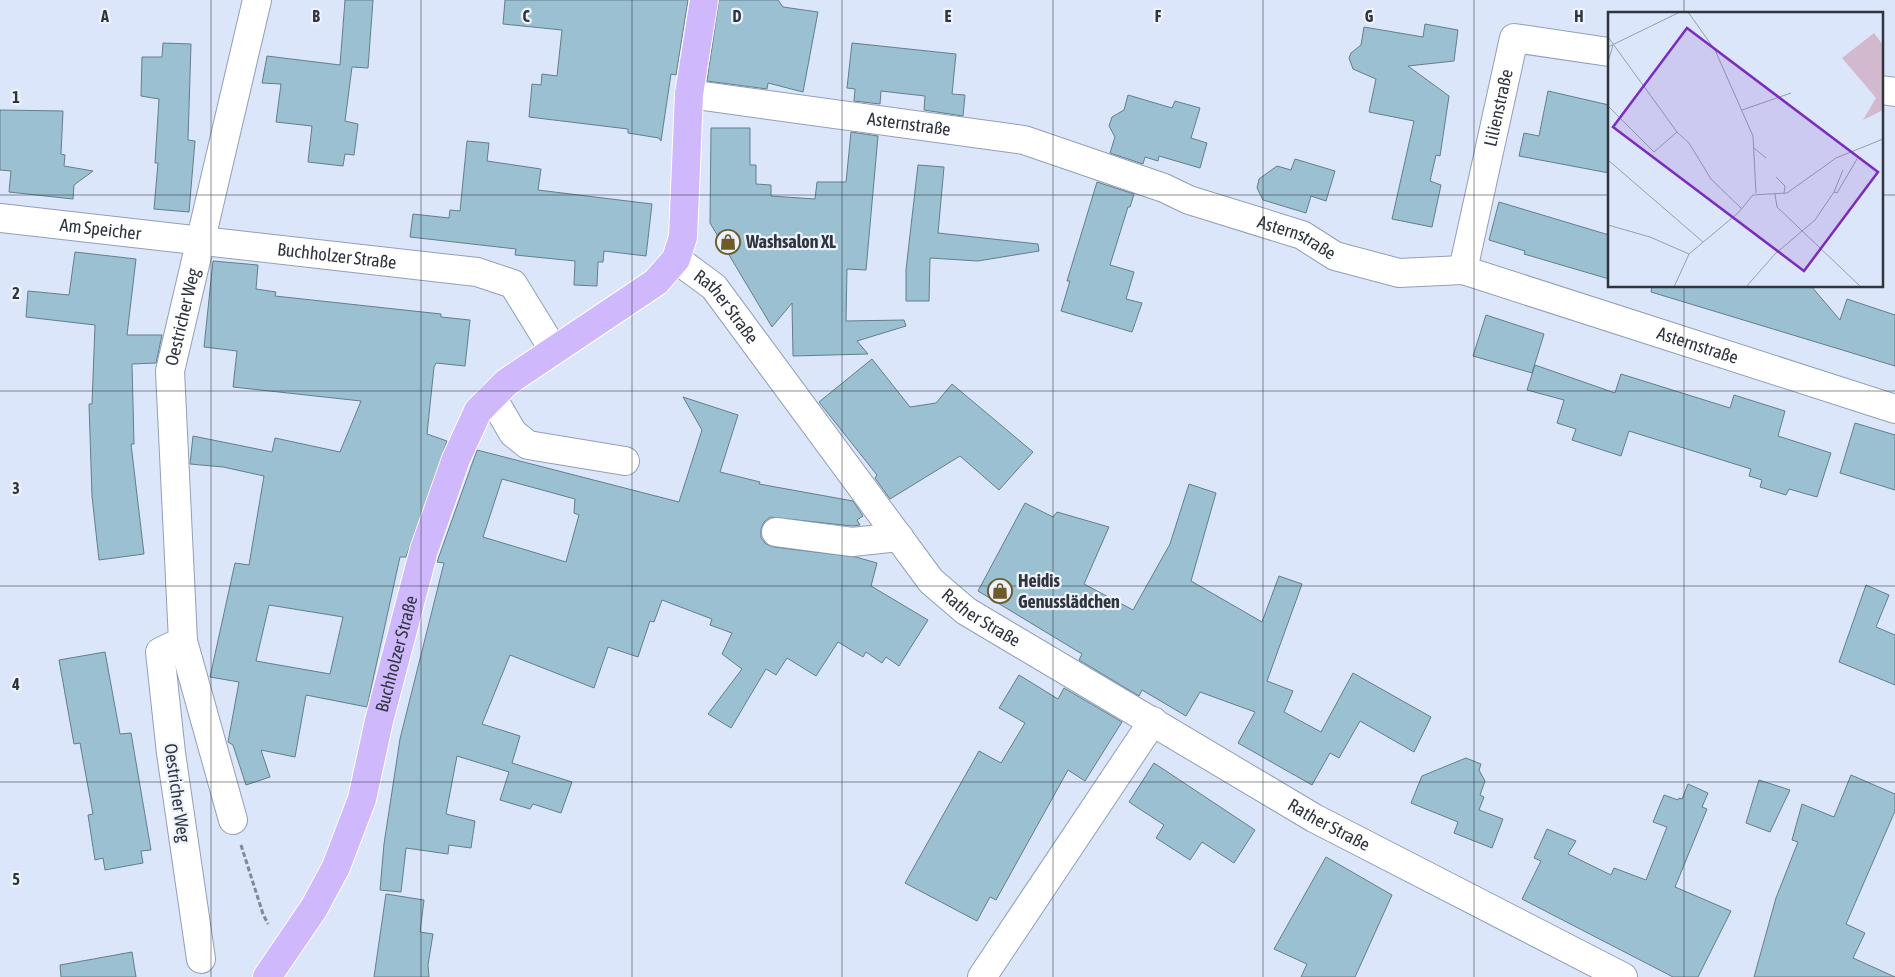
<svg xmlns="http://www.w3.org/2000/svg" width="1895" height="977" font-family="'Asap Condensed',sans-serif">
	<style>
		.building { fill: #9ac0d2; stroke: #637e8b; fill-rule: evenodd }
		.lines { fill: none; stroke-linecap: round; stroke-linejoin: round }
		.minor-casing { stroke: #939fb7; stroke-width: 30 }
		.major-casing { stroke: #fff; stroke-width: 30 }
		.path { stroke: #818997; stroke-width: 3; stroke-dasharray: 5 2.5; stroke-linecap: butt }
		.minor { stroke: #fff; stroke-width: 28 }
		.major { stroke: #cfb8fb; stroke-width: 28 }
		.grid { fill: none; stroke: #2f343d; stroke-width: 1; stroke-opacity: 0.55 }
		.labels { text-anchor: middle; stroke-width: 4.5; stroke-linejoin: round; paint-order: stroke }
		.street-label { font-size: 18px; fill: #2f343d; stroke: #edf3fd }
		.poi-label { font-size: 18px; font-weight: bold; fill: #2f343d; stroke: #edf3fd; text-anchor: start }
		.inset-road { fill: none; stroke: #969fae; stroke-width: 1 }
		.view { fill: #7b2cbf; fill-opacity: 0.15; stroke: #7b2cbf; stroke-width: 2.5 }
		.inset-edge { fill: none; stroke: #2f343d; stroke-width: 2.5 }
		.grid-label { font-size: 16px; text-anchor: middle; font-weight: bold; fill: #2f343d; stroke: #edf3fd; stroke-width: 4.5; stroke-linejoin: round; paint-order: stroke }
	</style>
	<rect width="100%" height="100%" fill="#dbe6fa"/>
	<path class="building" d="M345,0H373L368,68L352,67L345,121L358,124L354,155L345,154L343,166L308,162L312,126L276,122L281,84L262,83L267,56L340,65Z
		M505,0H688L676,75L671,74L661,141L659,138L628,133V129L529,117L532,84L541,85L542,74L557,76L562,30L503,24Z
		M719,0H778L783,7L818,12L803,92L768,83L767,89L707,81Z
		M1425,24L1458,30L1454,61L1408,66L1449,96L1440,156L1436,155L1430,181L1441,185L1432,227L1392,219L1414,121L1369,112L1376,79L1353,69L1349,58L1351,53L1361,45L1364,27L1423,37Z
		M163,43L191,44L188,140L195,141L189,212L154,209L158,163H155L159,99L141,96L142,57H162Z
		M852,43L956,54L952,94L965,95L963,116L924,110L925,96L881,91L880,104L854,101L855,89L847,88Z
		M1548,91L1609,105V173L1519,156L1524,133L1539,136Z
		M1128,95L1172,108L1175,101L1200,108L1191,138L1207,143L1200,168L1159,156L1158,161L1145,157L1143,164L1110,153L1115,137L1109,126L1112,117L1124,110Z
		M0,110L63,111L61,154L65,155L64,166L93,171L74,185L73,199L9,192L11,171L0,170Z
		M711,128H750V165H756V184L771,185V196L815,199L817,182H846L851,132L878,136L866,270L847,269L846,321L904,320L906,326L857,341L868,354L793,356L792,303L772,327L710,223Z
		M467,141L489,143L487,161L541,169L538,190L652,204L646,256L604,251L603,262H598L597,286L574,285L575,261L515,255L516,249L410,237L413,214L449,218L450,210L460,211Z
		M1295,159L1335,171L1326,201L1311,196L1306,213L1263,200L1257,188L1259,179L1277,166L1291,170Z
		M918,165L944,167L938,233L1038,244L1039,251L978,261L930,258L929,301H906V270Z
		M1097,182L1134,194L1130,207H1128L1110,265L1134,272L1126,299L1142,303L1132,332L1061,311L1070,281H1067Z
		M1499,202L1609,235V279L1524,254L1525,251L1489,240Z
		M75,252L136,259L127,335H162L156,363L132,364L134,444H131L144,554L99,560L92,496L89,404H92L95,325L26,317L28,291L69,295Z
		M213,261L258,265L256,289L276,292L275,296L441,314V317L470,320L465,366L436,363L434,367L427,434L447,441L406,557H400L367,707L306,695L295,757L261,750L270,777L246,785L233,745L228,742L239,682L210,677L235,563L249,565L264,476L223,467L190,464L193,436L272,452L275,438L340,452L361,401L233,387L237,351L204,347ZM269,605L343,617L330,674L256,661Z
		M1652,286H1811L1840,320L1847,299L1895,315V366L1651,292Z
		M1486,315L1544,334L1532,373L1473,356Z
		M872,359L910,407L936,403L952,384L1033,452L999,490L960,456L890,499L875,478L877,475L819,402Z
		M1535,365L1615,393L1621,374L1730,408L1734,395L1785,411L1778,436L1831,453L1817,497L1789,489L1786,495L1760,487L1762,480L1749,476L1751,469L1629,431L1621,456L1572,440L1576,429L1557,423L1564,400L1527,390Z
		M683,397L738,415L720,472L760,482L759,484L853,501L863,516L857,520L860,525L852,526L770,517L764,522L761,529V538L766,544L774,547L856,557L877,563L871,586L928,620L899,666L886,657L882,663L866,652L863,657L838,642L816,676L787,658L776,675L766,669L731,728L708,714L742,669L722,654L732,633L710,625L712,619L662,600L654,622L650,621L638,657L608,647L594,688L510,655L482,724L520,736L512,763L572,782L561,813L533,804L530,809L500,800L509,772L457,756L446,814L475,821L471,848L449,845L448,854L406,848L401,892L380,890L384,844L400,739L444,563L437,562L477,450L679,502L702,430ZM502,479L575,499L574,513L579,515L566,562L483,537Z
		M1855,423L1895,435V490L1840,473Z
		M1189,484L1216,493L1191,581L1262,622L1279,576L1302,584L1267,681L1293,691L1284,712L1321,732L1353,673L1431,717L1414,752L1360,721L1339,758L1330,753L1312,785L1238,743L1255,712L1200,692L1186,716L1142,690L1139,696L1079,660L1082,654L978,591L1025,503L1053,517L1057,512L1109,527L1084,584L1133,610L1170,544Z
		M1866,585L1889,595L1876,627L1895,635V685L1839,662Z
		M105,652L120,734L131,733L151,850L141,851L143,863L105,870L103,858L95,860L88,815L93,814L80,743L74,744L59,660Z
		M1019,675L1058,699L1064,688L1122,722L1085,781L1068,770L996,900L990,897L977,921L905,883L979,751L1001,763L1025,723L999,708Z
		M1466,758L1481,764L1479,770L1485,781L1480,795L1484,797L1479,810L1503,819L1492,848L1454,833L1458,822L1411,803L1422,776Z
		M1154,763L1255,830L1234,863L1202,842L1190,860L1156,838L1164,825L1129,802Z
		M1851,775L1895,794V811L1846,924L1865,933L1853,958L1895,977H1754L1776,898L1798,842L1792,840L1802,804L1834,817Z
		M1759,780L1790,790L1770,832L1746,823Z
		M1688,784L1708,793L1702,807L1707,809L1675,887L1731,911L1698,977H1673L1522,899L1541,861L1534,858L1547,829L1576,841L1568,854L1611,875L1614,868L1646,880L1667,827L1653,822L1664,795L1678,800L1679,798L1682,799Z
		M1326,857L1392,895L1355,977H1301L1307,964L1274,949Z
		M386,894L424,900L420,932L433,934L428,965L429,977H374Z
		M132,952L136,977H61L60,965Z"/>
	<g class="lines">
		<defs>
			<g id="minor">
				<path d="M1881,90L1895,92"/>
				<path id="s1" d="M689,94L1024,140L1164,188L1189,200L1302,235L1335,256L1399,273L1463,270L1895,409"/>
				<path id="s2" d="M0,218L477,272L513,284L553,349"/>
				<path id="s3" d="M676,259L714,287L931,581L966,611L1314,818L1623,977"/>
				<path id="s4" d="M1463,270L1514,38L1609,52"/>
				<path d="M492,397L513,433L528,445L625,461"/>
				<path d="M776,532L852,542L899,537"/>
				<path d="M183,641L233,820"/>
				<path id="s5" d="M201,959L171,753L160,652L183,641L170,371L257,0"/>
				<path d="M982,977L1153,721"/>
			</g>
			<g id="major">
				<path id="s6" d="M267,977L314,908L336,867L362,799L379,721L424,550L456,459L478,411L507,382L656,282L676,259L683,237L689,94L704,0"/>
			</g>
		</defs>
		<use href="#minor" class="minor-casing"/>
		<use href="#major" class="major-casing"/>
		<path class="path" d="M241,845L263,914L268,924"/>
		<use href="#minor" class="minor"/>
		<use href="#major" class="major"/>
	</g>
	<path class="grid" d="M211,0V977M421,0V977M632,0V977M842,0V977M1053,0V977M1263,0V977M1474,0V977M1684,0V14M0,195H1609M1881,195H1895M1684,286V977M0,391H1895M0,586H1895M0,782H1895"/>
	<defs>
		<symbol id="shop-ring" viewBox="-11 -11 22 22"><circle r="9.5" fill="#edf3fd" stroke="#6d5c2a" stroke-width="1.5"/><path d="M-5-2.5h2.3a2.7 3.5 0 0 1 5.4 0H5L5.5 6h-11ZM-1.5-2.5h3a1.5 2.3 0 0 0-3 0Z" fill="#6d5c2a"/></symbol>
	</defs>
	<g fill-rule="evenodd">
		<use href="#shop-ring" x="714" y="228" width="28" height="28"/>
		<use href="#shop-ring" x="986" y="577" width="28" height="28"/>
	</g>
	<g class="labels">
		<g class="street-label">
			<text dy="6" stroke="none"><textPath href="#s4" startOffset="166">Lilienstraße</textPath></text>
			<text dy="6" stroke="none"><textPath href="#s1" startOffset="222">Asternstraße</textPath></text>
			<text dy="6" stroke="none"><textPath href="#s2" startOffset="101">Am Speicher</textPath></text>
			<text dy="6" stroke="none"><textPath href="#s1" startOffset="628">Asternstraße</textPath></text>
			<text dy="6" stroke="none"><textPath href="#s2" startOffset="339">Buchholzer Straße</textPath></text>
			<text dy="6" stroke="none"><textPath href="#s3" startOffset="70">Rather Straße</textPath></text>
			<text dy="6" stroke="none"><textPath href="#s5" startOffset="661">Oestricher Weg</textPath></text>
			<text dy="6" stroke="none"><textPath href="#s1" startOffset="1048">Asternstraße</textPath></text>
			<text dy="6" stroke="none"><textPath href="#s3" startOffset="475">Rather Straße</textPath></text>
			<text dy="6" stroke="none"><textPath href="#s6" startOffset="352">Buchholzer Straße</textPath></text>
			<text transform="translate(177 793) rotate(82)" y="6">Oestricher Weg</text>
			<text dy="6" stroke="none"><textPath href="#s3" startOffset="880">Rather Straße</textPath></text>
		</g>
		<g class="poi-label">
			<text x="746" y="248">Washsalon XL</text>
			<text x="1018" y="587">Heidis<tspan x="1018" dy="21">Genusslädchen</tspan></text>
		</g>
	</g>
	<g transform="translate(1608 12)">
		<rect width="275" height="275" fill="#dbe6fa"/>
		<path d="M266,21L275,33V98L255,108L268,86L234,46Z" fill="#d3b9ce"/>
		<path class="inset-road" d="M80,0L107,38L145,124L148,181M0,25L69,120L81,131L103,167L134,197M0,35L72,0M0,50L5,33M0,94L46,140L69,120M134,98L183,81M146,136L158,146M0,148L95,230M168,165L177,174L176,181M226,180L235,158M167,182L169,195L253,275M0,213L42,225L81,242M66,275L81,242L130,201L145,183L179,181L228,146L275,127M138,275L167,242L207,208L226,180L229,181L249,147"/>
		<path class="view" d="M79,16L270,160L196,259L5,115Z"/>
		<rect width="275" height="275" class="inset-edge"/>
	</g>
	<g class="grid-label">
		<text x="105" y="22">A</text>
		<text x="316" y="22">B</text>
		<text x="526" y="22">C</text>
		<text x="737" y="22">D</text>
		<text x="948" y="22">E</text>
		<text x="1158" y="22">F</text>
		<text x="1369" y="22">G</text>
		<text x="1579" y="22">H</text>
		<text x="16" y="103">1</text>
		<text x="16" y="299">2</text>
		<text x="16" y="494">3</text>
		<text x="16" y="690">4</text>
		<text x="16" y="885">5</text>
	</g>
</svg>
